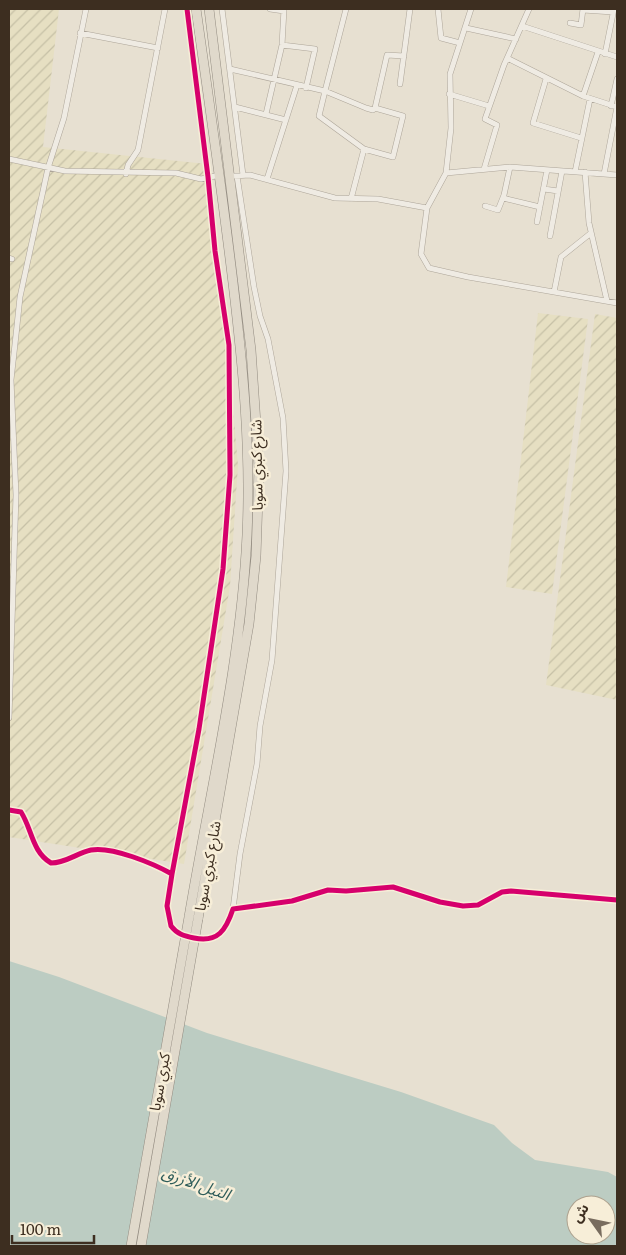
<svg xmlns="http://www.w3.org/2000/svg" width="626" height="1255" font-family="Literata,'Noto Sans Arabic',serif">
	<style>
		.farmland { fill: url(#farmland-furrows) }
		.water { fill: #bcccc2; fill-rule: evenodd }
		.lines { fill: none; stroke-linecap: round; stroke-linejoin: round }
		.minor-casing { stroke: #ada599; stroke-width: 6 }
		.trunk-casing { stroke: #928b80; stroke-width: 10 }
		.minor { stroke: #efebe3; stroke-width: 5 }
		.trunk { stroke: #e0d9cb; stroke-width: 9 }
		.trunk-bridge-casing { stroke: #928b80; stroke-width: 10; stroke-linecap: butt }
		.trunk-bridge { stroke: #e0d9cb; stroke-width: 9 }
		.cycleway-casing { stroke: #f7eed8; stroke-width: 8 }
		.cycleway { stroke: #d6006c; stroke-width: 5 }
		.labels { text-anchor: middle; stroke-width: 5; stroke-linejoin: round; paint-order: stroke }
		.street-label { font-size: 15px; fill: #3d2e20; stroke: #f7eed8 }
		.water-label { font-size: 16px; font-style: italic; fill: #2f5d5a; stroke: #f7eed8 }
	</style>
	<defs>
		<pattern id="farmland-furrows" width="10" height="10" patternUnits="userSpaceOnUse" patternTransform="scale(1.25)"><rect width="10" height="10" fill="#e6dfc2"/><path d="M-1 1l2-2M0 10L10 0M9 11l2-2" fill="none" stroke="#c6c0a6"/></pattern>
	</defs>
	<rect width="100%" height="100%" fill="#e7e0d1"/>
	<path class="farmland" d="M9,9H59L43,147L207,164L215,211L238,465L230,586L184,864L9,837Z
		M538,313L588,319L552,594L506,587Z
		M595,314L617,318V700L546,685Z"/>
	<path class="water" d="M9,961L59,977L207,1033L401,1092L494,1125L512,1143L535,1160L608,1172L617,1177V1246H9ZM576,1205H606V1235H576Z"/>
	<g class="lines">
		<defs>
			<path id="minor" d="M222,9L243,175
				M270,9L284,11
				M438,9L441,38L460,43
				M583,10L613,12
				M570,23L581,25L583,9
				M522,26L617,57
				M466,28L516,39
				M80,33L158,48
				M282,45L315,49L306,88
				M605,54L614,9
				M507,58L583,96L617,107L604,174
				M230,69L325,91L319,116L364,149L393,157L403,116L375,108L373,110L366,108L325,91L346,9
				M546,79L533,123L581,138
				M400,84L410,9
				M449,94L489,106
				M583,96L598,52
				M611,106L617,79
				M235,107L286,120
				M375,108L387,55L404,56
				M266,114L282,45L284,9
				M9,159L65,171L176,173L201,179L220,175
				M484,169L497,125L485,119L504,65L529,9
				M575,172L590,99
				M585,172L589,223L607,301
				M446,173L510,167L617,175
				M126,174L128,165L138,150L165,9
				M233,176L250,175L335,198L378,199L427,208L421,254L429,268L468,277L617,303
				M267,179L297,85
				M544,189L558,191
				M503,198L540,207
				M351,199L364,149
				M485,206L498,210L504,195L510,167
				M427,208L446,173L451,128L450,74L471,9
				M537,222L547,170
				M550,236L562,171
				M9,258L12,259
				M554,292L561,257L591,233
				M9,718L16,495L11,380L16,335L20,297L48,168L64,118L86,9
				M9,810L21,812C32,829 32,852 51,863C66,863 77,853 91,850C112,846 154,864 172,874L167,906L171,926C177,934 184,936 194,938C218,943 226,930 233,909L292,901L328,890L346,891L393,887L440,902L463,906L478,905L502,892L511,891L617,900
				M172,874L199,729L223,569L230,475L229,345L215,251L208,177L187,9
				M233,909L240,854L257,764L260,726L272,660L286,471L283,418L268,339L260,316L254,287L237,176"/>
			<path id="trunk" d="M189,917C210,791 241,664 247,535C251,450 243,367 233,283C222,191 209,100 196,9
				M198,919L249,624L256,556L259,468L251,350L209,9"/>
		</defs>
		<use href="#minor" class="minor-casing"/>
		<use href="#trunk" class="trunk-casing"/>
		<use href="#minor" class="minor"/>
		<use href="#trunk" class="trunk"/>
		<defs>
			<path id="trunk-bridge" d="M131,1246L189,917
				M141,1246L198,919"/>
		</defs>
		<use href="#trunk-bridge" class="trunk-bridge-casing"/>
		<use href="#trunk-bridge" class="trunk-bridge"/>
		<defs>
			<path id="cycleway" d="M9,810L21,812C32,829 32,852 51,863C66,863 77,853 91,850C112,846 154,864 172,874L167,906L171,926C177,934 184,936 194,938C218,943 226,930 233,909L292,901L328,890L346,891L393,887L440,902L463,906L478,905L502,892L511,891L617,900
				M172,874L199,729L223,569L230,475L229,345L215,251L208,177L187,9"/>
		</defs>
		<use href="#cycleway" class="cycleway-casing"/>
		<use href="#cycleway" class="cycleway"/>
	</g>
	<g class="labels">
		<g class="street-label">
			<text transform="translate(257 465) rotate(-91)" y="5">شارع كبري سوبا</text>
			<text transform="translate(208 866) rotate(-80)" y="5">شارع كبري سوبا</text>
			<text transform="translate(160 1082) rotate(-80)" y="5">كبري سوبا</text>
		</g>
		<g class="water-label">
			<text transform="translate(196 1183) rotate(19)" y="6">النيل الأزرق</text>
		</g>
	</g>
	<rect width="626" height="1255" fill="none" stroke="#3d2e20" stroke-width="20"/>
	<g transform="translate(591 1220) rotate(303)"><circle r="24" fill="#f7eed8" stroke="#ada18e"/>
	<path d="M0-4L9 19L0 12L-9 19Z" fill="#786c5e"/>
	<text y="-8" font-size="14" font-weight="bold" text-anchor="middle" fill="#3d2e20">ش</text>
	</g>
	<path d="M12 1235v8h82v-8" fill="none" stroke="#3d2e20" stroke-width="2.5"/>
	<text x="20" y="1235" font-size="15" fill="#3d2e20" stroke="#f7eed8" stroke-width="4" paint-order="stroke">100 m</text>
</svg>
